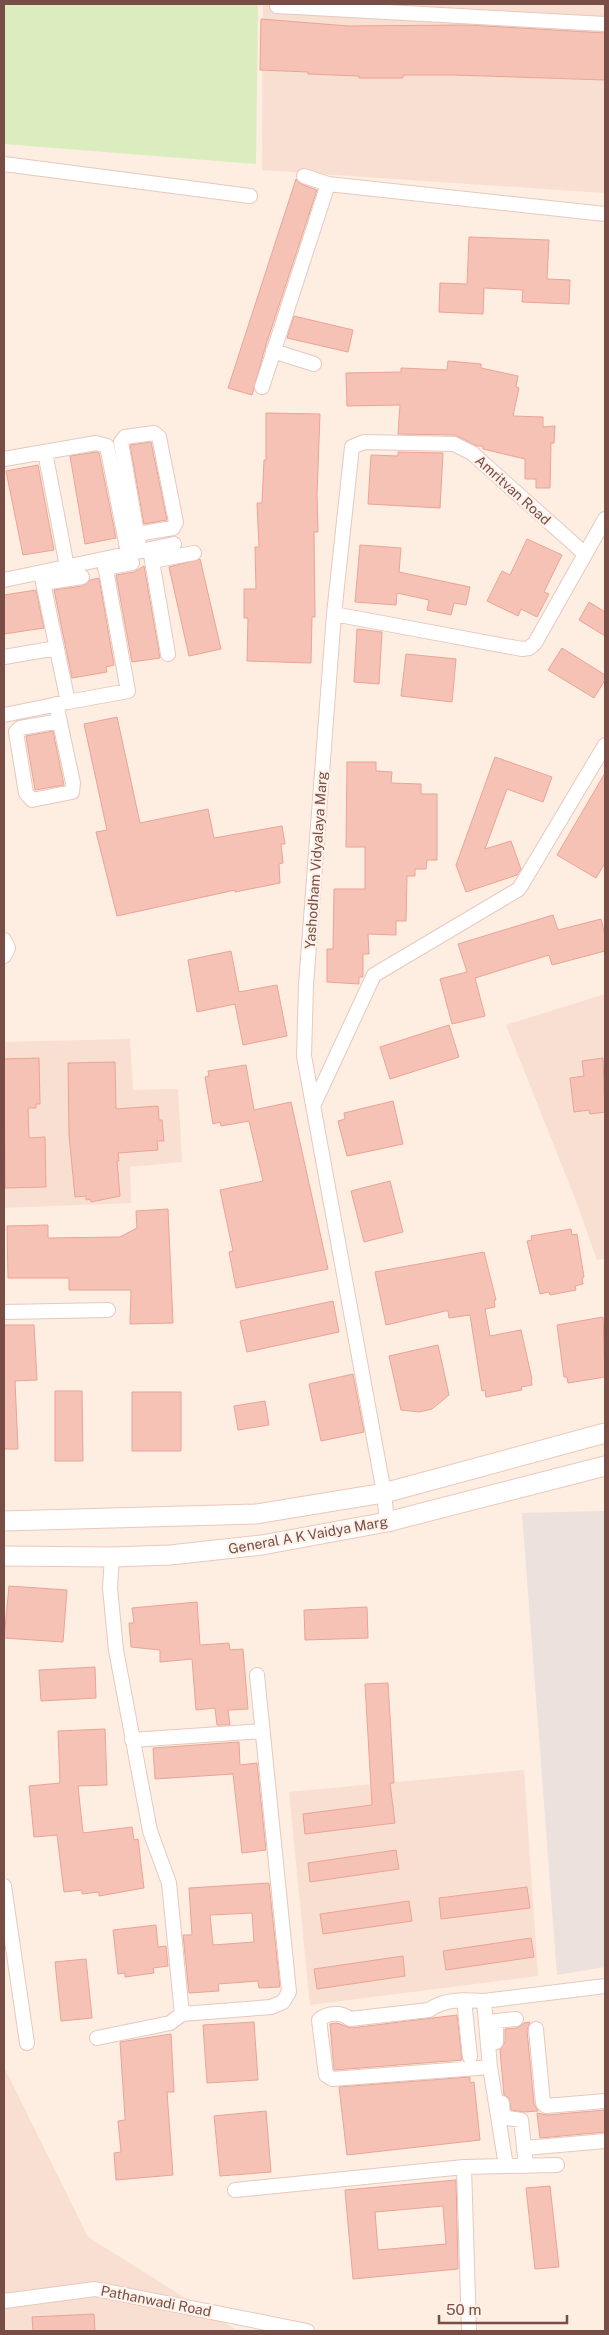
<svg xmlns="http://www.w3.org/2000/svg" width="609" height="2335" font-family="'Public Sans',sans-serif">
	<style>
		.residential { fill: #f8dfd2 }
		.industrial { fill: #ece1dd }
		.green { fill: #dbedbe }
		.building { fill: #f6c2b6; stroke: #eaa495; fill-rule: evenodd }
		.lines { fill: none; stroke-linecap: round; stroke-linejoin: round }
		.minor-casing { stroke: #e5c9bf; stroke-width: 16 }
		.secondary-casing { stroke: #ebc8bb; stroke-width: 21 }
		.minor { stroke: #fff; stroke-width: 14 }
		.secondary { stroke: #fff; stroke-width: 19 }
		.labels { text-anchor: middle; stroke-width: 4.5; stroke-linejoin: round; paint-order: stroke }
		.street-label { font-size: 14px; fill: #774d46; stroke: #fff2e9 }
	</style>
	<rect width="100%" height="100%" fill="#feede1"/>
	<path class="residential" d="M263,4H605V193L262,170Z
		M605,994V1259L597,1260L576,1201L506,1025Z
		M130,1039L133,1090L178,1089L182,1162L130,1167L131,1203L4,1208V1042Z
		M524,1770L538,1976L310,2005L289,1792Z
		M4,2067L88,2237L238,2331H4Z"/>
	<path class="industrial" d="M605,1511V1967L557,1975L522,1513Z"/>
	<path class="green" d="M4,4H258L256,164L4,144Z"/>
	<path class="building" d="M261,19L348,26L468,25L605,33V80L454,75H403V78H359V76L308,74V72L260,70Z
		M296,179L301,184L317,190L265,348L252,395L228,388Z
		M469,237L549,240L547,279L570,280L569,304L522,302L523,290L484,288L483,314L439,312L440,283L467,284Z
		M294,316L353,330L348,352L287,338Z
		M448,361L481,364V368L518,376L516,387L519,388L513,416L543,417V427L555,426L554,443H551L550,488H536V479H525V459L483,449V446H477L455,435L398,434L400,405L347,406L346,373L401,372V368L447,370Z
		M266,413L320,414L317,494L318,532H314L315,617H312L311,663L247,661L248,618H244V589H256L255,547H259L257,503H262L264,460H266Z
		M151,442L167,520L144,524L130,445Z
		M96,452L99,453L116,538L85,544L70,456Z
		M398,452L443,453L440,508L368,504L371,455L398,456Z
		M38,465L54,550L23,555L6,471Z
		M527,539L562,555L544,592L549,594L537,617L521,609L518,616L487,601L502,571L510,575Z
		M360,545L401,548L399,572L470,587L466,605L454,603L451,615L427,610L429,600L397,593L396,605L355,602Z
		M200,559L221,649L189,656L169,567Z
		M144,566L160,658L132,662L116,575L134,572Z
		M99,578L114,665L106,667L107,672L72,678L54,590L83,586L90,580Z
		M36,590L44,628L4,634V595Z
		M589,602L605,612V636L579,620Z
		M357,629L382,632L379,684L354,682Z
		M562,648L605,675V680L594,698L548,670Z
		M406,654L456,659L452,702L401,696Z
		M117,717L140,823L208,809L214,838L282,826L285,844H281L283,863L279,864L280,883L235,892V890L117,916L96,832L107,830L84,724Z
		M53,731L64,785L35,790L26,736Z
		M495,757L552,777L543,802L507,789L485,849L511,841L521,869L517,875L466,892L456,865Z
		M347,762H376V771L392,772L391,783L421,784V794H437V860H427L426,869H415V876H407L406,921H396V935L368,934L369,954H363V977H359V984L327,982V949H333L334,889H365V847H346Z
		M605,773V863L596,878L557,855Z
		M553,915L558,930L601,919L605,935V951L552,965L549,955L475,978L485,1016L452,1024L440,979L467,972L458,944Z
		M231,951L239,992L277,985L287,1036L243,1045L235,1004L197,1012L188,960Z
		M449,1025L459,1057L390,1079L380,1047Z
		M39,1058L40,1104H36V1108H28L29,1138L45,1137L46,1187L5,1188L4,1059Z
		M603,1058L605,1112L590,1114L589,1110L574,1112L570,1078L584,1076L582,1061Z
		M115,1062L116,1109L158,1106L159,1120H162L164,1141H157L158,1150L118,1153L119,1161H117L120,1196L91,1202L90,1199L86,1200V1196L75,1197L69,1135L68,1063Z
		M246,1065L254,1110L291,1102L328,1269L236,1288L229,1252L233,1251L220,1190L263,1181L249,1121L221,1126L220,1122L213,1124L205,1077L209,1076L208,1071Z
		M393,1101L403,1144L347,1156L338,1121L345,1119L344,1113Z
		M390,1181L403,1232L364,1242L351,1191Z
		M168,1209L173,1323L130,1324L131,1290H69V1278H8L7,1226L48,1225V1238L120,1237L137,1228L136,1211Z
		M571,1229L572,1235L577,1234L584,1277L582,1278L583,1284L575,1286L576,1290L550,1295L549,1292L540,1294L527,1241L532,1240L531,1236Z
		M484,1252L496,1300H494L495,1307L485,1309L490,1336L521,1330L532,1379H531L532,1385L521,1387L522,1390L486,1397L485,1390L482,1391L470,1315L449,1318L448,1311H445L386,1325L375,1272Z
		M333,1301L339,1332L247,1352L240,1321Z
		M603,1317L605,1377L568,1383L567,1377H564L557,1325Z
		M4,1325H34L37,1380L15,1381L18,1449H4Z
		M438,1345L449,1395L432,1409L419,1412L401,1410L389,1356Z
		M353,1374L364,1432L321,1441L309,1384Z
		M55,1391H82L83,1461H55Z
		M132,1392H181V1451H132Z
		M265,1401L269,1425L238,1430L234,1406Z
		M9,1586L67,1590L63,1642L4,1638Z
		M197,1602L200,1645L229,1643L230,1650L243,1649L248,1709L228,1710L230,1725H217L215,1708L196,1710L192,1659L160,1662V1650L131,1647L129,1623H134L132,1608Z
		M367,1607L368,1638L305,1640L304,1610Z
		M95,1667L96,1698L41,1701L39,1670Z
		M388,1683L394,1783H390L395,1823L305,1834L303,1814L372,1805L365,1684Z
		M105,1729L107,1785L78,1786L83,1833L132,1827L134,1840L138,1839L144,1888L99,1896V1892L82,1894V1890L64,1892L57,1835L34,1837L29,1786L60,1783L58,1731Z
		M239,1742L240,1765L257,1763L266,1850L242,1853L233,1774L155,1779L153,1748Z
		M396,1850L399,1869L310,1882L308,1863Z
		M269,1883L280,1987L259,1988L258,1981L218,1984L219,1991L189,1993L183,1935H192L189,1888ZM252,1913L254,1942L213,1945L210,1915Z
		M527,1887L530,1908L441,1919L439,1898Z
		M409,1901L412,1921L323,1934L320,1914Z
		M156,1925L158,1947L166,1946L168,1966L153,1968L154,1973L125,1977V1973L118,1974L113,1930Z
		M531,1938L534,1957L446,1970L443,1951Z
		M403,1956L405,1976L317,1989L314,1969Z
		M86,1959L92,2018L61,2021L55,1962Z
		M457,2015L462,2060L334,2070L330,2024L337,2023L351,2028Z
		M254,2022L258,2080L207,2083L203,2025Z
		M530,2022L527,2030L534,2104L538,2111L524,2112L511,2110L509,2098L504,2095L500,2050L505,2042V2029L517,2028L524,2023Z
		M171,2034L174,2092H167L173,2175L116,2180L114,2153L121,2152L118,2121L125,2120V2117L120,2042Z
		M470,2077V2083L474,2082L480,2140L347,2155L339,2087Z
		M605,2110V2132L540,2138L537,2113L547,2115Z
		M266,2111L271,2172L220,2176L214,2116Z
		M456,2180L458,2269L353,2279L345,2190ZM443,2206L446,2244L378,2250L375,2212Z
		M550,2186L559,2267L535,2269L526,2188Z
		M94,2314L95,2331H33L32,2317Z"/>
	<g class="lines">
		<defs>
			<path id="minor" d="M277,6L605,24
				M4,164L250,196
				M304,176L328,184
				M273,351L314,364
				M262,387L328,184L605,214
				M45,452L67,567
				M4,459L96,443L107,446L128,553
				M137,534L173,528L176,522L159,437L154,433L125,437L121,442L140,551
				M150,549L168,654
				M152,561L194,553
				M105,568L132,563
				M4,580L174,544
				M43,583L82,577
				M334,614L522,649L529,648L535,643L605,519
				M4,657L57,648
				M68,702L128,691L104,559
				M56,704L73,783L72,792L32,800L26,793L16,732L20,728L60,721
				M4,715L68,702L41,573
				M4,940L8,948L4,956
				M313,1106L374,975L519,889L605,745
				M4,1312L108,1310
				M387,1522L384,1493L304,1056L306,985L334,614L352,447L364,442L454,444L472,453L585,554
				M132,1740L263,1731
				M4,1886L27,2043
				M464,2000L470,2057
				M484,2001C464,2000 446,1998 429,2010L350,2019C341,2012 328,2012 319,2020L326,2075L332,2079L490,2067
				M182,2014L271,2007L283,2002L289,1992L257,1675
				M536,2029L543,2103L546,2106L605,2101
				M97,2038L170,2023L182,2014L169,1883L150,1831L116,1650L110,1588L112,1557
				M496,2042V2021L516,2019
				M502,2103L503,2115L507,2118L521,2120L526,2166
				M525,2148L605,2141
				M506,2166L557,2165
				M464,2167L469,2331
				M235,2190L464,2167L506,2166L490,2067L484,2001L605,1986
				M4,2301L95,2289L307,2331"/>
			<path id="secondary" d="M4,1521L256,1514L384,1493L605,1433
				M4,1556L112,1557L170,1555L262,1545L387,1522L605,1466"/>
		</defs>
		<use href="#minor" class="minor-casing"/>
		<use href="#secondary" class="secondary-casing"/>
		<use href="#minor" class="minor"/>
		<use href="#secondary" class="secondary"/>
	</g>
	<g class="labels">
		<g class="street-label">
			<text transform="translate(513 490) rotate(42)" y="5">Amritvan Road</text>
			<text transform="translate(316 860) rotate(-86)" y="5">Yashodham Vidyalaya Marg</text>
			<text transform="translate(308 1535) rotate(-10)" y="5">General A K Vaidya Marg</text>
			<text transform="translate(156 2301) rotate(11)" y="5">Pathanwadi Road</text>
		</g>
	</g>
	<rect width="609" height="2335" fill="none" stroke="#774d46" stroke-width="10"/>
	<path d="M439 2315v8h128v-8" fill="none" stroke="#774d46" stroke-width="2.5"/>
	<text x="446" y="2315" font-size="15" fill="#774d46" stroke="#fff2e9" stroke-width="4" paint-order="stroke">50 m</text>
</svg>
